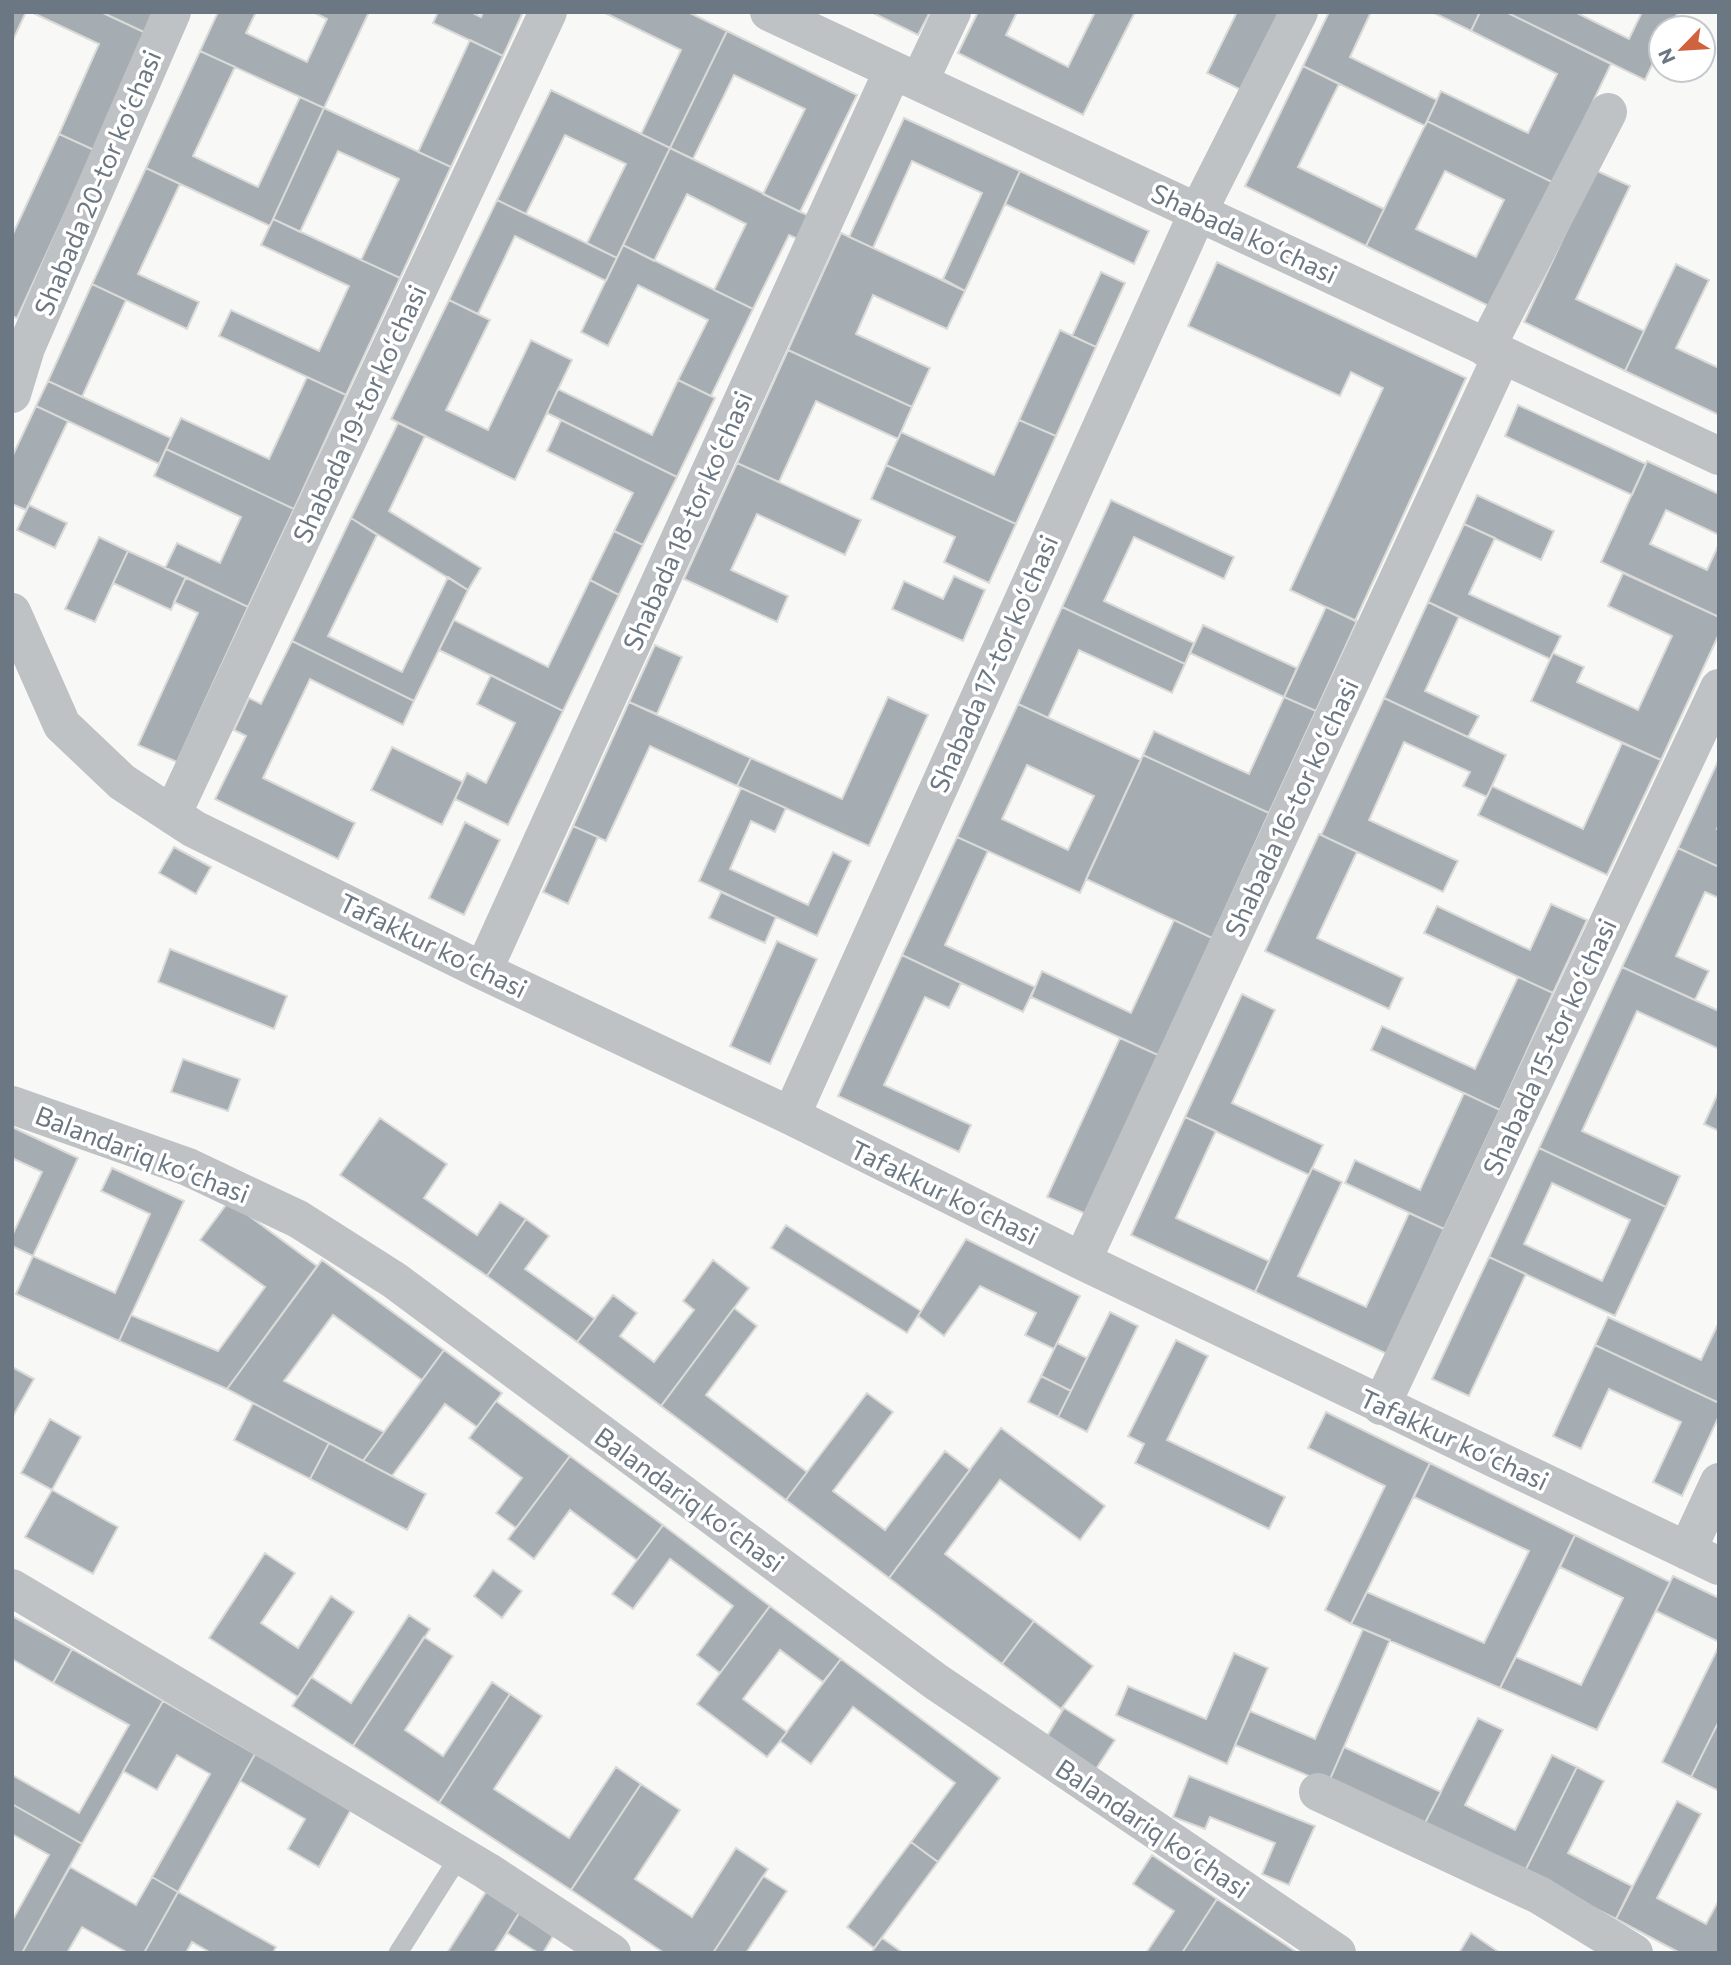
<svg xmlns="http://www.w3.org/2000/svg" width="1731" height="1965" font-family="Commissioner,sans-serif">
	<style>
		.building { fill: #a6adb2; stroke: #dadad8; stroke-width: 2; fill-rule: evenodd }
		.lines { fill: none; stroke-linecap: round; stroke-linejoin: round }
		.service { stroke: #bec2c5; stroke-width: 19 }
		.minor { stroke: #bec2c5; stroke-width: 38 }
		.tertiary { stroke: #bec2c5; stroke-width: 38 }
		.labels { text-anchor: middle; stroke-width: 7; stroke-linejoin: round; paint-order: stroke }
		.street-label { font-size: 26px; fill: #6b7883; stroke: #fff }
	</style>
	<rect width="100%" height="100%" fill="#f8f8f6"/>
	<path class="building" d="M12,12H26L12,42Z
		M31,12H101L146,33L94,150L59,134L99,44Z
		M101,12H156L146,33Z
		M218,12H256L246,33L307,62L327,19L313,12H369L324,108L200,51Z
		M438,12H471L481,17L483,12H523L503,56L433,23Z
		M603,12H688L727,31L670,148L641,134L681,50Z
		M871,12H930L918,35Z
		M978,12H1017L1006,35L1068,67L1095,12H1135L1083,115L958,53Z
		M1237,12H1287L1247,93L1207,73Z
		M1329,12H1371L1350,57L1437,100L1425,126L1303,66Z
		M1432,12H1480L1471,31Z
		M1480,12H1506L1611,64L1554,183L1427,121L1441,91L1528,133L1557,74L1471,31Z
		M1506,12H1575L1629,39L1642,12H1678L1670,28H1661V46L1645,80Z
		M727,31L857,95L800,212L763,194L805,109L734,75L693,159L670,148Z
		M470,40L503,56L451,167L418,152Z
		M200,51L235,67L193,156L258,187L300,97L324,108L270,226L146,168Z
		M1303,66L1339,84L1298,167L1384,209L1366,246L1245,186Z
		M551,90L670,148L617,258L587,243L626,164L565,135L526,214L497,200Z
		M324,108L451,167L400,278L361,260L399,179L338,151L300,232L273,219Z
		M904,118L1020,171L965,291L943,279L982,193L912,161L873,248L849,237Z
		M1427,121L1554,183L1493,308L1366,246ZM1445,171L1504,200L1476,257L1416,229Z
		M59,134L94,150L17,318L12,316V236Z
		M670,148L809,216L798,239L789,235L753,309L714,290L746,224L687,194L654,261L623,245Z
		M146,168L180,184L138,274L199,302L187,329L92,284Z
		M1595,170L1630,186L1576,299L1644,331L1625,371L1524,322Z
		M1020,171L1149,231L1134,264L1005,204Z
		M497,200L617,258L606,281L515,236L478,314L449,300Z
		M273,219L400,278L346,395L219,336L231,310L319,351L349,286L261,245Z
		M841,233L965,291L947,329L873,295L856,334L930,368L912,407L788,350Z
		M623,245L753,309L711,396L678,380L708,320L638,285L608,346L581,332Z
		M1217,262L1466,378L1355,621L1290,590L1383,388L1351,372L1340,396L1188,326Z
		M1676,264L1709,280L1676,348L1719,368V415L1625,371Z
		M1101,272L1125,283L1096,347L1072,336Z
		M92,284L126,300L82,397L48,381Z
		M449,300L490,320L446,410L488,430L531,340L572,360L515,480L391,419Z
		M1060,330L1096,347L1056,436L1019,420Z
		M788,350L912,407L898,439L816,401L779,482L737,463Z
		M307,377L346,395L294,509L166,449L181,418L269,459Z
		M678,380L715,398L677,477L547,413L558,389L652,435Z
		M48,381L171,438L159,464L36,406Z
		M1518,405L1646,464L1632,495L1505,436Z
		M36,406L68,421L26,510L12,504V457Z
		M561,420L677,477L643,545L614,531L633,493L547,451Z
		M1019,420L1056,436L1016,524L886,465L901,432L994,475Z
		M398,423L425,436L389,511L481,568L468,590L351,518Z
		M166,449L294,509L248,607L165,568L177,543L220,563L241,517L154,476Z
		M1647,461L1719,494V535L1666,510L1650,544L1707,570L1719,544V617L1601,562Z
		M737,463L861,520L845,555L757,514L731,570L788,596L777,622L684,579Z
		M886,465L1016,524L989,583L944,562L955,537L871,499Z
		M1477,495L1554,531L1541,560L1464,524Z
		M1111,500L1234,557L1224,579L1134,537L1104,601L1194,643L1185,664L1062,607Z
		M29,505L67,523L55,548L17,530Z
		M351,518L377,535L328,636L402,672L448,577L468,590L414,701L292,641Z
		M1464,524L1495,538L1469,594L1561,636L1550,659L1428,602Z
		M614,531L643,545L619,595L590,580Z
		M99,537L128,551L95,622L65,609Z
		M128,551L186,577L171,610L113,583Z
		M1623,573L1719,617V634L1661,760L1531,701L1553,653L1584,667L1577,682L1638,710L1672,636L1608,606Z
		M954,576L985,590L963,641L892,609L904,581L943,599Z
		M186,577L248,607L177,762L138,745L198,613L174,602Z
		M590,580L619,595L563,711L439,650L454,620L548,667Z
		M1428,602L1459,617L1425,691L1479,716L1468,737L1384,698Z
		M1062,607L1185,664L1172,693L1079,650L1048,718L1018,704Z
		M1326,607L1357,621L1316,711L1284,697Z
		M1203,625L1297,668L1284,697L1190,653Z
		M292,641L414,701L403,725L310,679L263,778L355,823L338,859L215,799L246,736L234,730L249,698L261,704Z
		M655,645L682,657L657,714L629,702Z
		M491,675L563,711L508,825L455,799L467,773L486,783L515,723L477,704Z
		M888,697L928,715L869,846L737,786L751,758L842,799Z
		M1284,697L1316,711L1269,813L1143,755L1154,731L1249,774Z
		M1384,698L1506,755L1487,797L1463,786L1470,772L1404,742L1369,820L1458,861L1443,892L1321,835Z
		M629,702L751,758L737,786L650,746L606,841L573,826Z
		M1018,704L1141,760L1080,893L957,837ZM1027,765L1094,796L1068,850L1002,819Z
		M1622,743L1661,760L1607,875L1478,815L1492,786L1583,829Z
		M392,747L463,782L442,825L371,790Z
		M1143,755L1269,813L1212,938L1086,879Z
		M1719,759V824L1717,829L1719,830V867L1678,848Z
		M741,788L786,808L775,832L751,821L730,869L808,905L833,852L851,861L817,936L699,881Z
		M465,822L500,840L464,915L429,898Z
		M573,826L598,837L568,904L543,892Z
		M1319,834L1357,852L1317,938L1403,978L1389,1009L1265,951Z
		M957,837L988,851L945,945L1035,987L1023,1012L902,955Z
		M174,847L211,867L196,894L159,873Z
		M1678,848L1719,867V898L1705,892L1676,956L1709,971L1695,1000L1622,967Z
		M721,892L776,917L765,943L709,918Z
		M1551,904L1587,920L1553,993L1424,933L1437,906L1530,950Z
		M1174,920L1212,938L1158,1055L1031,997L1042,971L1131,1013Z
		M777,941L817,959L770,1064L730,1046Z
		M170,949L287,996L274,1029L158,982Z
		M902,955L961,983L949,1008L925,997L884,1085L971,1125L959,1152L838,1096Z
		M1622,967L1719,1011V1049L1637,1011L1582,1131L1680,1176L1666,1207L1539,1148Z
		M1518,977L1553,993L1500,1110L1371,1050L1382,1026L1475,1069Z
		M1242,994L1275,1010L1232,1103L1323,1145L1309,1175L1185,1117Z
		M1120,1038L1158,1055L1086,1214L1047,1197Z
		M183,1059L240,1079L228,1111L171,1092Z
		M1719,1091V1131L1704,1124Z
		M1464,1093L1500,1110L1444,1229L1345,1183L1355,1160L1420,1190Z
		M1185,1117L1216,1131L1176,1218L1269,1261L1255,1292L1131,1235Z
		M380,1118L447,1164L424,1198L477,1235L500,1202L526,1219L487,1276L340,1175Z
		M12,1127L78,1158L33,1256L12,1246V1236L42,1172L12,1158Z
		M1539,1148L1666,1207L1615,1316L1489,1257ZM1552,1183L1630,1220L1602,1281L1524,1244Z
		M112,1168L184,1201L119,1341L16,1294L33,1256L115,1293L150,1214L101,1191Z
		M1312,1168L1342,1182L1298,1276L1366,1307L1409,1213L1444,1229L1387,1354L1255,1292Z
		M229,1201L317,1266L227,1389L119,1341L131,1315L218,1351L265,1287L200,1240Z
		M526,1219L549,1236L525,1269L595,1319L577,1342L487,1276Z
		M786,1225L921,1311L907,1333L771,1248Z
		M966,1239L1080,1296L1054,1349L1025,1335L1036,1313L980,1286L944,1336L918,1316Z
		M1489,1257L1526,1274L1469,1396L1432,1379Z
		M322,1260L444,1350L422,1380L333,1315L284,1381L384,1432L363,1461L227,1389Z
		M713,1260L749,1288L661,1406L577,1342L613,1295L637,1313L620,1336L654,1362L694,1310L683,1301Z
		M734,1308L757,1326L706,1395L807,1472L786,1500L661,1406Z
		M1110,1312L1138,1326L1087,1432L1058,1417Z
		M1608,1317L1701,1360L1719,1322V1403L1595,1345Z
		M1176,1340L1208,1356L1167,1440L1285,1497L1269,1529L1135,1463L1144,1444L1128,1436Z
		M1057,1343L1087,1358L1071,1391L1041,1376Z
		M1595,1345L1719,1403V1416L1682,1496L1653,1482L1681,1422L1609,1389L1581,1449L1553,1436Z
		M444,1350L502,1393L477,1427L445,1404L392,1476L363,1461Z
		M12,1367L34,1379L12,1418Z
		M1041,1376L1071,1391L1058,1417L1028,1402Z
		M867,1393L893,1412L833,1491L885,1530L945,1451L970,1470L889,1578L786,1500Z
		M496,1401L570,1456L516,1528L496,1513L522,1478L469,1438Z
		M253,1403L329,1443L310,1479L234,1440Z
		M1326,1412L1430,1463L1351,1624L1325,1610L1385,1486L1308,1448Z
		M50,1419L81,1437L52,1490L21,1473Z
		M1001,1428L1105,1506L1080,1540L1000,1480L945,1554L1034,1621L1002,1664L889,1578Z
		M329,1443L426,1494L407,1530L310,1479Z
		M570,1456L663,1525L637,1560L570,1510L534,1559L508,1539Z
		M1430,1463L1575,1535L1500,1688L1351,1624L1367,1592L1484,1643L1529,1551L1414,1497Z
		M52,1490L118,1527L93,1574L25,1537Z
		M663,1525L770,1606L720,1673L697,1655L733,1606L670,1559L633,1609L612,1594Z
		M1575,1535L1670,1582L1597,1730L1500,1688L1516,1657L1581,1685L1623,1598L1560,1567Z
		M265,1553L295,1573L261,1623L298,1648L331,1596L354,1612L298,1697L209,1638Z
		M493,1570L522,1591L502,1618L474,1596Z
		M1673,1576L1719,1598V1642L1656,1611Z
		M770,1606L841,1659L823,1682L780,1650L743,1699L787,1732L767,1757L697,1704Z
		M409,1615L430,1629L353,1746L292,1706L311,1677L351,1703Z
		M12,1616L72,1649L53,1683L12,1659Z
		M1034,1621L1093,1666L1061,1709L1002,1664Z
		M1363,1629L1390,1640L1328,1784L1235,1745L1250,1711L1315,1739Z
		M424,1637L453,1656L405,1730L443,1756L492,1682L510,1694L439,1803L353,1746Z
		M1719,1646V1721L1691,1777L1662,1762Z
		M72,1649L163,1701L82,1844L12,1804V1775L79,1813L129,1725L53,1683Z
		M1234,1653L1268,1668L1227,1764L1116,1715L1128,1686L1206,1719Z
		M841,1659L1000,1778L938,1862L911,1842L955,1783L853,1707L811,1764L780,1741Z
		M510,1694L542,1716L494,1789L569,1838L616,1767L641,1784L571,1890L439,1803Z
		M163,1701L255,1754L178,1892L152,1877L210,1774L177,1755L157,1790L123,1771Z
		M1064,1708L1115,1740L1096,1769L1046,1738Z
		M1478,1718L1503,1730L1465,1805L1515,1830L1552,1755L1577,1767L1524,1873L1425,1823Z
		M1719,1721V1791L1691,1777Z
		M1344,1747L1441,1792L1425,1823L1330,1779Z
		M255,1754L352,1808L319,1867L288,1849L305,1819L240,1781Z
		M1577,1767L1604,1781L1568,1853L1632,1886L1616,1919L1524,1873Z
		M1189,1776L1315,1826L1289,1885L1262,1874L1275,1843L1210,1817L1205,1829L1173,1817Z
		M641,1784L680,1810L635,1879L692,1917L736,1848L768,1869L713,1953H664L571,1890Z
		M1677,1801L1701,1814L1657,1898L1706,1924L1719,1900V1953H1680L1616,1919Z
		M12,1804L82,1844L22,1953H12V1921L49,1855L12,1834Z
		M911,1842L938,1862L874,1948L847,1927Z
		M1152,1855L1217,1899L1182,1953H1146L1174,1911L1133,1884Z
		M70,1867L136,1905L152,1877L178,1892L144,1953H128L82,1927L67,1953H22Z
		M763,1876L787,1891L746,1953H713Z
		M178,1892L276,1947L273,1953H211L192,1942L186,1953H144Z
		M486,1892L519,1913L494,1953H447Z
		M1217,1899L1298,1953H1182Z
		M519,1913L553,1936L543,1953H538L507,1933Z
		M1471,1933L1500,1953H1459Z
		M882,1938L903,1953H871Z"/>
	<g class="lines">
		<path class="service" d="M398,1953L460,1855"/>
		<path class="minor" d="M769,12L1719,456
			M919,82L952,12
			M1486,348L1608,112
			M12,394L26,348L172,12
			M12,612L62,725L122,782L194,829L483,971L791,1116L1082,1261L1719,1566
			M172,815L548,12
			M483,971L893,70
			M791,1116L1198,212L1299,12
			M1082,1261L1502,355
			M1381,1406L1719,688
			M1687,1551L1719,1482
			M12,1588L487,1871L612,1953
			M1318,1792L1539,1895L1634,1953"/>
		<path class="tertiary" d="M12,1105L188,1167L298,1219L394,1280L935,1681L1337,1953"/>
	</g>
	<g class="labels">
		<g class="street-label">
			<text transform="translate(98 183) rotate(-67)" y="9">Shabada 20-tor koʻchasi</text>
			<text transform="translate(1244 234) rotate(25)" y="9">Shabada koʻchasi</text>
			<text transform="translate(360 414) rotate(-65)" y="9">Shabada 19-tor koʻchasi</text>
			<text transform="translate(688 521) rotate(-66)" y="9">Shabada 18-tor koʻchasi</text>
			<text transform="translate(994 664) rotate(-66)" y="9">Shabada 17-tor koʻchasi</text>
			<text transform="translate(1292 808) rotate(-65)" y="9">Shabada 16-tor koʻchasi</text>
			<text transform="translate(433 946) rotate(26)" y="9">Tafakkur koʻchasi</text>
			<text transform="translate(1550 1047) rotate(-65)" y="9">Shabada 15-tor koʻchasi</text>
			<text transform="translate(142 1155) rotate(21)" y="9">Balandariq koʻchasi</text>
			<text transform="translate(944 1193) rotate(26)" y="9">Tafakkur koʻchasi</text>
			<text transform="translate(1454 1440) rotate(25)" y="9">Tafakkur koʻchasi</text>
			<text transform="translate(689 1500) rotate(36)" y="9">Balandariq koʻchasi</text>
			<text transform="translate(1152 1829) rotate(34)" y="9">Balandariq koʻchasi</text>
		</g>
	</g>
	<rect width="1731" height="1965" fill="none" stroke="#6b7883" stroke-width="28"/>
	<g transform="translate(1682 49) rotate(245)"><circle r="33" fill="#ffffff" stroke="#c4c9cd" stroke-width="2"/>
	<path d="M0-5L12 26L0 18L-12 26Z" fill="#d0623e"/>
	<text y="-10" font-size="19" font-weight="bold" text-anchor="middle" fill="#6b7883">N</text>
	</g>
</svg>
